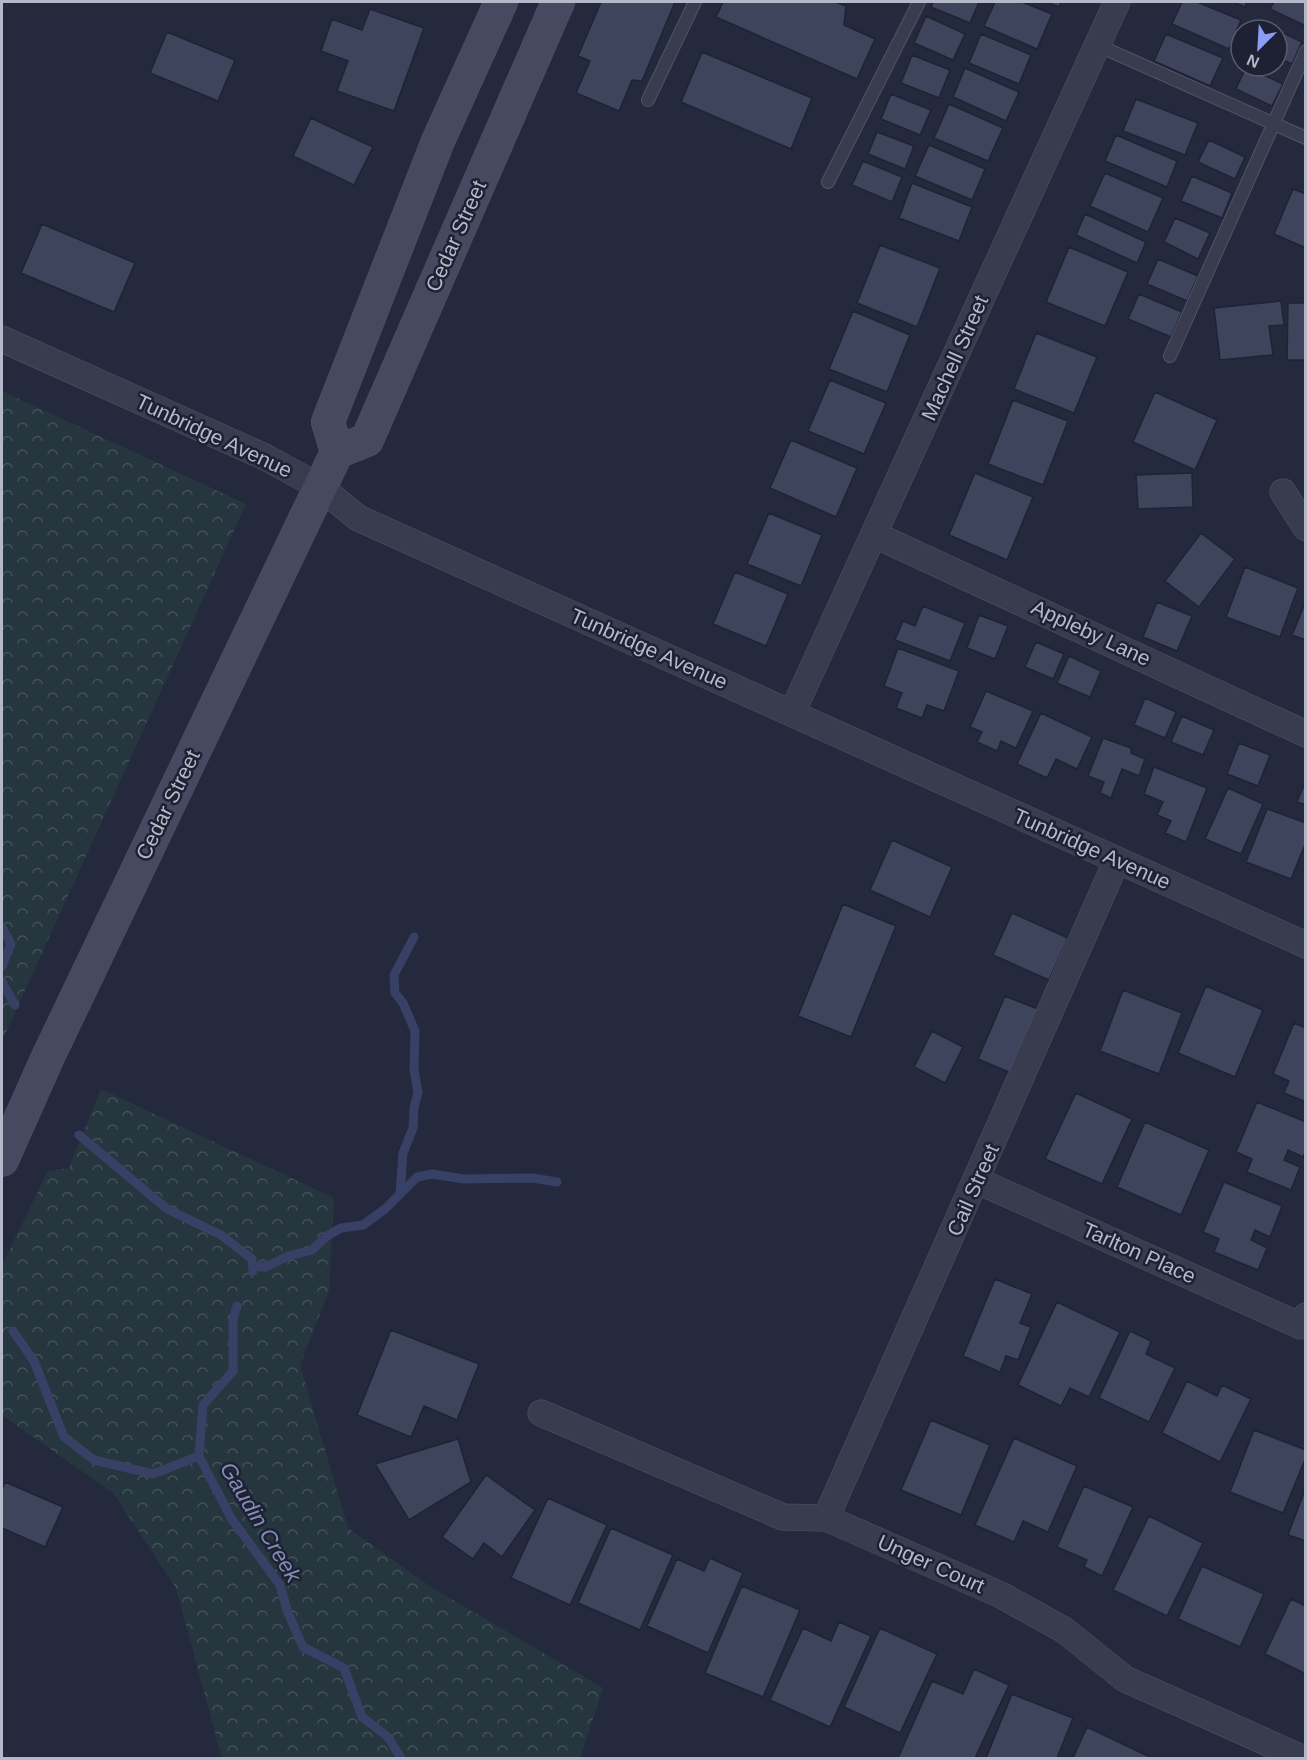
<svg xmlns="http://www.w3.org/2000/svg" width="1307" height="1760" font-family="Arial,sans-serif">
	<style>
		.forest { fill: url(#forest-crowns) }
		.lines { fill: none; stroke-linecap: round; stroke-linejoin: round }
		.stream { stroke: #384165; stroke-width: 9 }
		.building { fill: #3e445c; stroke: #1f2335; stroke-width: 1.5 }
		.service-casing { stroke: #505466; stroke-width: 14 }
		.minor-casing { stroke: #505466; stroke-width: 27 }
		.secondary-casing { stroke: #505466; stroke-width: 34 }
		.service { stroke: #383c4e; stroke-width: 12 }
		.minor { stroke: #383c4e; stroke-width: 26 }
		.secondary { stroke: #464a61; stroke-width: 33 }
		.labels { text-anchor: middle; stroke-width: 5; stroke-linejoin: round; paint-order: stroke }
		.street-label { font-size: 21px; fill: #b4b8c9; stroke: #1d2133 }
		.water-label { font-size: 22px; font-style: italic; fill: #848db5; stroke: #1d2133 }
	</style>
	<defs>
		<pattern id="forest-crowns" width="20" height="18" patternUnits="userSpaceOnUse" patternTransform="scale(1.5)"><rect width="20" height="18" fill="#26363f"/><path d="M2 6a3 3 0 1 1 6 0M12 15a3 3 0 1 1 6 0" fill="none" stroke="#435159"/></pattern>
	</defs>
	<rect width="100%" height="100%" fill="#24293e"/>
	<path class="forest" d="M2,391L246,504L2,1041Z
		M101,1089L334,1198L329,1291L300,1365L348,1528L431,1587L603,1688L580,1758H222L176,1588L113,1493L2,1415V1265L48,1171L69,1168Z"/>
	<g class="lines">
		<path class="stream" d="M2,927L11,944L2,966
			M2,982L15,1005
			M79,1135L167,1209L221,1235L252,1259L253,1271
			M400,1193L403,1153L413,1128L414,1108L418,1092L414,1070L415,1031L403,1003L395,993L394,975L414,937
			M252,1266L266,1267L288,1256L312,1250L327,1236L341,1228L363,1225L385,1209L417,1177L432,1174L464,1179L532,1178L557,1182
			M237,1306L233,1319V1371L203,1405L199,1456L231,1518L280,1585L288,1613L303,1647L344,1668L362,1717L388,1737L401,1758
			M13,1331L34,1361L64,1437L94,1460L153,1474L199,1456"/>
	</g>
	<path class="building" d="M601,2H675L642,81L632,80L619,111L576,93L590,61L578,56Z
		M723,2H835L846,6L844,25L875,39L857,79L716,17Z
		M933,2H979L970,23L931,7Z
		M995,2H1022L1052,14L1037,49L984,26Z
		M1047,2H1061L1059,7Z
		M1182,2H1197L1241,20L1229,49L1172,24Z
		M1233,2H1247L1245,7Z
		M1274,2H1306V26L1270,9Z
		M370,9L424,28L394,111L337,91L348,61L321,51L332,19L362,30Z
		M926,16L965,34L953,60L914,43Z
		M1265,25L1277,30H1263Z
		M1277,30L1302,42L1292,64L1277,57Z
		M167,32L235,60L218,101L150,73Z
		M981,34L1031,55L1019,84L969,63Z
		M1166,34L1223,58L1210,86L1154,61Z
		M702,52L812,98L791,149L681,102Z
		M912,55L950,70L939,98L901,83Z
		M1246,67L1283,84L1272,106L1236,89Z
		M965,68L1019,92L1006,121L953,97Z
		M891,94L931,110L920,135L881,119Z
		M1136,99L1198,123L1185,155L1123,131Z
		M949,104L1003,128L988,161L934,138Z
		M311,118L373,147L354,185L293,156Z
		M877,132L914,146L905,169L868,154Z
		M1116,135L1177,161L1167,187L1105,161Z
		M1209,140L1245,157L1235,179L1198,162Z
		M929,145L985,169L972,200L915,176Z
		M863,161L902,177L892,202L852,185Z
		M1105,173L1163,198L1148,232L1090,206Z
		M1192,176L1232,193L1222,218L1181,201Z
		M912,183L972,207L959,241L899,218Z
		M1293,189L1306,194V248L1274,234Z
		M1085,214L1146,242L1137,263L1076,235Z
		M1175,218L1210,233L1198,259L1164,242Z
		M42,224L135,263L114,312L21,273Z
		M880,245L940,268L917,327L857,303Z
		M1069,247L1128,272L1105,326L1046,302Z
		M1158,259L1198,276L1187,301L1147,284Z
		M1139,294L1182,312L1171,337L1128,319Z
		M1281,301L1284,325L1269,326L1273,355L1220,360L1214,308Z
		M1288,303H1306V360H1287Z
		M853,311L910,335L887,392L829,369Z
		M1036,333L1097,357L1074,413L1014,389Z
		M830,380L886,403L864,454L808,431Z
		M1155,392L1217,420L1195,470L1133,442Z
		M1013,400L1068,421L1043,485L988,464Z
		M791,440L857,468L836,517L770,488Z
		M975,473L1033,497L1007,560L949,535Z
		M1192,473L1193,507L1138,509L1136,475Z
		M769,513L822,535L801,586L747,564Z
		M1201,533L1235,559L1199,607L1165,581Z
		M1245,567L1298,588L1280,637L1226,617Z
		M735,572L788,594L766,646L713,624Z
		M1306,601V640L1292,635Z
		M1157,602L1192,616L1177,651L1143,637Z
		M923,606L965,623L950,661L895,640L903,621L915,626Z
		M979,615L1008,626L995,659L967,648Z
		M1036,642L1064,654L1053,679L1025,667Z
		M898,648L959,671L944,711L927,705L922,718L896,708L902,693L884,686Z
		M1069,656L1101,671L1090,697L1057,683Z
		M986,691L1033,711L1016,748L1001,741L997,751L977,742L982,732L970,727Z
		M1145,698L1176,712L1165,738L1134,725Z
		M1041,713L1092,737L1077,769L1056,759L1047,778L1017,764Z
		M1182,716L1214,730L1203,755L1171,742Z
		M1103,738L1131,748V753L1145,759L1139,776L1122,769L1111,798L1100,793L1104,782L1088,776Z
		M1239,743L1270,755L1258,786L1227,774Z
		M1154,767L1207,788L1186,842L1165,833L1171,821L1157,815L1163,802L1144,794Z
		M1306,780V805L1297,802Z
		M1228,788L1263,804L1241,854L1205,839Z
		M1267,809L1306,823V842L1291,879L1246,862Z
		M892,840L952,867L930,917L870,890Z
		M843,904L896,926L851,1037L798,1016Z
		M1012,913L1068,938L1049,980L993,955Z
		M1206,986L1263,1010L1235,1077L1178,1053Z
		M1123,990L1182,1013L1159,1074L1100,1051Z
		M1005,996L1038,1009L1011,1073L978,1059Z
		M1294,1023L1306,1028V1102L1284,1093L1289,1081L1273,1074Z
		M932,1031L963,1047L945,1083L914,1067Z
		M1076,1093L1132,1119L1102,1184L1045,1159Z
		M1257,1102L1306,1122V1150L1303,1157L1288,1150L1284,1160L1300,1167L1291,1190L1247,1172L1252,1159L1236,1152Z
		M1145,1122L1209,1150L1181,1215L1117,1187Z
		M1224,1182L1282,1206L1270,1237L1255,1230L1251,1240L1267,1248L1258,1270L1214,1252L1219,1239L1203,1232Z
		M995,1279L1032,1294L1020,1323L1031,1327L1018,1360L1006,1356L1000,1372L963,1356Z
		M1057,1302L1120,1332L1089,1397L1070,1388L1061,1406L1018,1385Z
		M391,1330L479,1364L457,1420L424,1406L411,1437L357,1415Z
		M1130,1331L1151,1341L1146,1354L1175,1368L1149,1422L1099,1398Z
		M1187,1381L1217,1396L1222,1385L1251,1399L1220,1462L1162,1433Z
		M931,1420L990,1445L961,1515L901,1490Z
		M1254,1430L1306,1450V1457L1283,1513L1230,1492Z
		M1014,1438L1077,1466L1048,1532L1023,1521L1014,1542L975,1525Z
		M458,1439L471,1482L409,1520L375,1464Z
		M486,1475L535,1510L502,1557L484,1543L473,1559L442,1537Z
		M5,1482L63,1507L45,1547L2,1528V1490Z
		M1084,1486L1133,1507L1102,1576L1084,1567L1087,1560L1057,1547Z
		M1306,1487V1541L1288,1535Z
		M548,1498L607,1525L570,1605L511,1578Z
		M1149,1516L1203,1543L1167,1616L1113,1590Z
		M611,1528L673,1555L640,1630L578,1603Z
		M710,1558L743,1573L708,1653L647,1626L677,1559L704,1571Z
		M1202,1566L1264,1594L1240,1647L1178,1619Z
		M742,1586L800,1610L763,1697L705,1673Z
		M1291,1599L1306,1606V1674L1265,1654Z
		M839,1622L871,1636L830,1727L770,1700L803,1628L831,1641Z
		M880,1628L937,1654L900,1733L844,1707Z
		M974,1669L1009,1685L975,1758H898L932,1681L963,1694Z
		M1012,1694L1073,1718L1057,1758H986Z
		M1087,1727L1152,1758H1073Z"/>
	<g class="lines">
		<defs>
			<path id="service" d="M1097,45L1306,138
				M648,100L695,2
				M828,182L919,2
				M1170,356L1306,51"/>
			<path id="minor" d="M2,339L265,457L320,487L358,518L1306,945
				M1283,492L1306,528
				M875,535L1306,734
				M792,713L1117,2
				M978,1181L1301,1326L1306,1316
				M541,1413L783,1517L826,1518L1001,1595L1064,1630L1125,1679L1302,1758
				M826,1518L1117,860"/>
			<path id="secondary" d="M337,452L328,422L438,141L501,2
				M2,1160L47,1059L337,452L367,440L558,2"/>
		</defs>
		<use href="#service" class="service-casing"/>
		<use href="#minor" class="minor-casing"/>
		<use href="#secondary" class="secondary-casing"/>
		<use href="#service" class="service"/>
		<use href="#minor" class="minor"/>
		<use href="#secondary" class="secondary"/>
	</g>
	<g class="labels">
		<g class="street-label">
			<text transform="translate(456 236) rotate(-66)" y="7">Cedar Street</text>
			<text transform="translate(955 358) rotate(-66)" y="7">Machell Street</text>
			<text transform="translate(214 436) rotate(25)" y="7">Tunbridge Avenue</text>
			<text transform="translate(1091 633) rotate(25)" y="7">Appleby Lane</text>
			<text transform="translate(649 649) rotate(24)" y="7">Tunbridge Avenue</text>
			<text transform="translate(168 805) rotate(-64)" y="7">Cedar Street</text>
			<text transform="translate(1092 849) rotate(24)" y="7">Tunbridge Avenue</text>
			<text transform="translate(973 1190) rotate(-66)" y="7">Cail Street</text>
			<text transform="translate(1139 1253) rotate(24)" y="7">Tarlton Place</text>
			<text transform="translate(931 1564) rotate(24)" y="7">Unger Court</text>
		</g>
		<g class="water-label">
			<text transform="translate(261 1522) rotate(59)" y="8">Gaudin Creek</text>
		</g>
	</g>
	<rect width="1307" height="1760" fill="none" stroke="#b4b8c9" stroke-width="6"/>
	<g transform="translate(1259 48) rotate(204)"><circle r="28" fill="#1d2133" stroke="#595d6f" stroke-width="1.5"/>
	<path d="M0-4.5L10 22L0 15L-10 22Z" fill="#8b9df7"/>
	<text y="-9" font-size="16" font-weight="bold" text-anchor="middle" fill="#b4b8c9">N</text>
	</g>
</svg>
